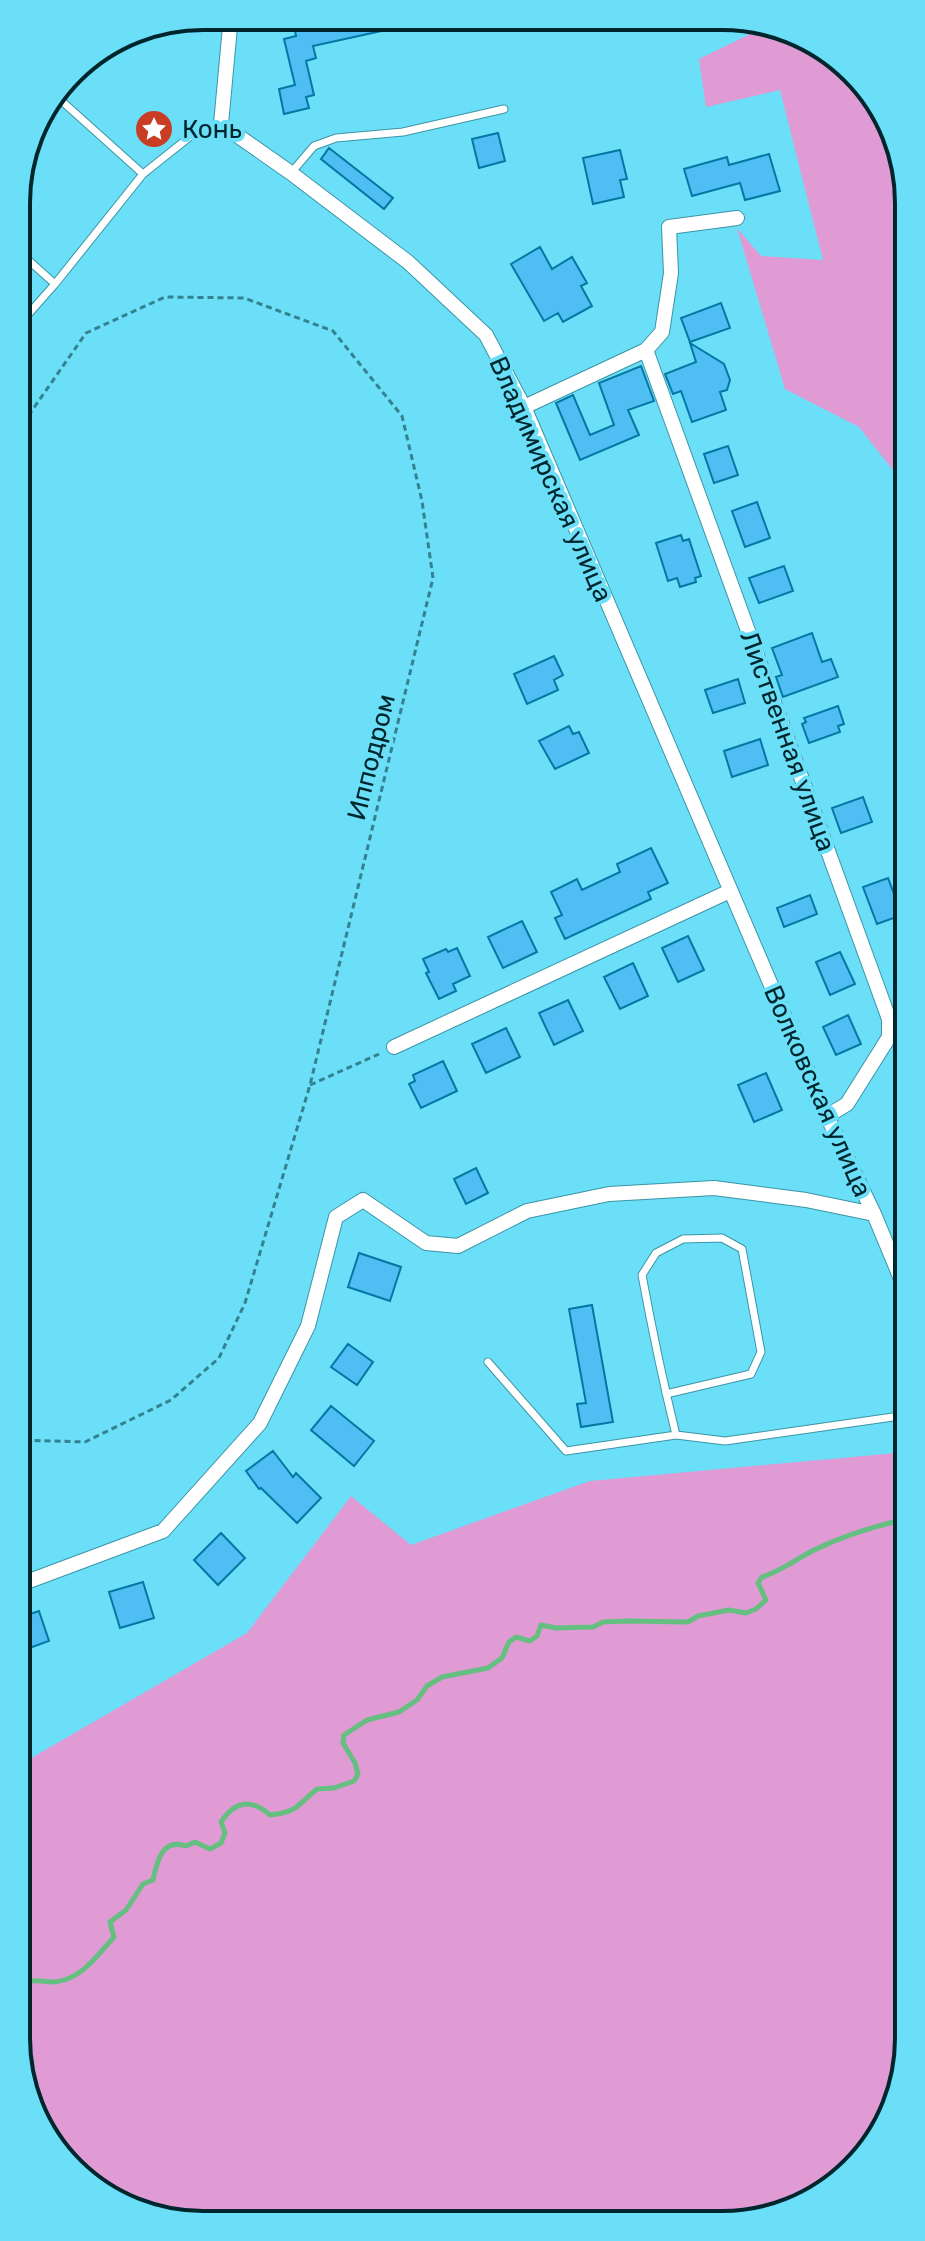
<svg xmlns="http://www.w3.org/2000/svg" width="925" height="2241" font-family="Rubik,sans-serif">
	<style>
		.green { fill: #e09bd4 }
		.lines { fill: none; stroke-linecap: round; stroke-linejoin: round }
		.stream { stroke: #64bf81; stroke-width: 5 }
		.building { fill: #4fbef3; stroke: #0478a3; stroke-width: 2 }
		.service-casing { stroke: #3b95a6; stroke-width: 9 }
		.minor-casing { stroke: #3b95a6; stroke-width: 16 }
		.path { stroke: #348190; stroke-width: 3; stroke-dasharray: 6 4; stroke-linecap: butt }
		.service { stroke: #fff; stroke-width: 7 }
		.minor { stroke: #fff; stroke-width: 14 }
		.labels { text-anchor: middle; stroke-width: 8; stroke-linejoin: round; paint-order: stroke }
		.poi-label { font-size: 26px; fill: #00262d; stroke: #6adff7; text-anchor: start }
		.street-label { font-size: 26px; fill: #00262d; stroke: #6adff7 }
		.rim { fill: none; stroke: #00262d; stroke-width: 4 }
	</style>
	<rect width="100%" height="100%" fill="#6adff7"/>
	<path class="green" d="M747,19L758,20L846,63L900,150L903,204L904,484L859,427L785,389L737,228L761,256L823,260L780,90L706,107L699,59L748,35Z
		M907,1452L909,2050L863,2161L770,2219L167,2221L71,2171L22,2086L21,1764L247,1633L351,1496L411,1545L590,1481Z"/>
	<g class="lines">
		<path class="stream" d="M22,1991L27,1982C37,1979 43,1982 53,1982C80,1981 97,1956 114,1937L110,1922L126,1910L143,1884L153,1880C157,1861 162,1838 186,1846L195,1842L210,1849L221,1843L225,1833L221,1822C235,1801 251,1798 270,1815C299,1812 297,1805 317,1789L334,1788L354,1781L358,1774L355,1763L343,1743L344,1735L367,1720L399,1712L417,1700L427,1686L442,1677L488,1668L502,1658L509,1642L516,1637L530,1641L537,1636L541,1625L556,1628L593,1627L603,1622L627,1621L688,1622L698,1616L729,1610L746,1613L756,1609L766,1600L758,1583L762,1577C781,1571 795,1560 812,1551C843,1536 874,1526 907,1519"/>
	</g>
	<path class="building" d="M322,17H417L418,23L313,46L316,58L306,61L314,95L306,97L309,108L284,114L279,89L295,85L284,39L296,36L294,26L323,20Z
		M498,133L505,161L479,168L472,139Z
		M329,148L393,198L384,209L321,159Z
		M620,150L627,179L620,180L624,197L593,204L583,158Z
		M769,154L780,191L745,200L740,183L692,196L684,169L727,157L729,165Z
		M540,247L552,269L572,257L587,283L581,286L592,306L563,322L558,313L544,321L511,264Z
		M721,303L730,328L690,342L681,318Z
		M690,343L724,364L730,380L727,390L720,392L726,410L692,422L681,391L673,394L665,374L696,362Z
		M641,366L654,401L628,410L639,435L580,460L556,403L573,395L590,435L614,425L599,383Z
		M728,446L738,475L714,483L704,454Z
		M757,502L770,538L745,547L732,511Z
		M681,535L683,541L689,539L701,576L695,578L696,582L680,587L677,578L668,581L656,543Z
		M784,566L793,591L759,603L749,578Z
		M812,633L822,662L831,659L838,677L783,697L776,677L782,675L772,648Z
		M554,656L563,675L554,680L558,690L527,704L514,674Z
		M738,679L745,703L713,713L705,690Z
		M838,706L844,724L838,726L840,732L809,743L802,724L806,722L804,718Z
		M569,726L573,734L579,732L589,753L555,769L539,741Z
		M760,739L768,765L732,777L724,751Z
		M863,797L872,822L841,833L832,808Z
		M651,848L668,883L648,892L651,899L565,939L555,918L562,915L551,892L577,879L582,890L620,872L617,864Z
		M888,878L902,915L877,924L863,887Z
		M810,895L817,914L784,927L777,908Z
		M522,921L537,952L503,968L488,937Z
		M688,936L704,970L678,982L662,948Z
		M457,948L470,976L453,984L456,991L439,999L426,973L429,972L423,959L446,949L448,952Z
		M840,952L855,984L830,995L816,962Z
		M633,963L648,996L620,1009L604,977Z
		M568,1000L583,1031L554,1045L539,1013Z
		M848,1015L861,1044L836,1055L823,1027Z
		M506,1028L520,1057L486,1073L472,1044Z
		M443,1061L457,1091L421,1108L409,1084L415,1081L413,1075Z
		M766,1073L782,1110L754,1122L738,1085Z
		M476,1168L488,1193L466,1204L454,1179Z
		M359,1253L401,1267L390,1301L348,1287Z
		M592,1305L613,1422L581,1427L577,1404L586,1403L569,1309Z
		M348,1344L373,1362L357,1385L331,1367Z
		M331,1406L374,1441L354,1466L311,1430Z
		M273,1451L293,1477L296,1473L321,1498L297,1523L261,1488L259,1489L246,1471Z
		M221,1533L245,1558L218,1585L194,1560Z
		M143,1582L154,1618L120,1628L109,1592Z
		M39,1611L49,1641L21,1651V1617Z"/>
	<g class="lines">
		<defs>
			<path id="service" d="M55,95L143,174
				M291,173L314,146L336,138L403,132L504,109
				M17,250L55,284
				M17,327L55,284L143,174L197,131L221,124
				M889,1037L905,1031
				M488,1362L566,1451L676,1435
				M666,1394L751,1374L761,1352L742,1249L722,1238L683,1239L656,1253L642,1275C652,1329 663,1382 676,1435L725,1441L907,1415"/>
			<path id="minor" d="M231,16L221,124L291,173L408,262L486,335L524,407L827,1116L874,1214L906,1291
				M646,350L889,1019V1037L847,1104L827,1116
				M524,407L646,350L662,332L671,273L669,227L737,218
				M394,1047L730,891
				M21,1584L163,1531L260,1423L308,1326L336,1217L363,1200L426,1243L458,1246L527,1211L609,1194L714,1188L806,1200L874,1214"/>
		</defs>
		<use href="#service" class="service-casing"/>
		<use href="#minor" class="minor-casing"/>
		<path class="path" d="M17,432L86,333L165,297L244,298L333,331L402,416L422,501L433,578L310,1085L245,1303L219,1358L171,1400L85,1442L20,1440
			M310,1085L379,1054"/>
		<use href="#service" class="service"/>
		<use href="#minor" class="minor"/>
	</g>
	<defs>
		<symbol id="sight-disc" viewBox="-11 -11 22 22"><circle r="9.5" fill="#c83d23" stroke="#6adff7"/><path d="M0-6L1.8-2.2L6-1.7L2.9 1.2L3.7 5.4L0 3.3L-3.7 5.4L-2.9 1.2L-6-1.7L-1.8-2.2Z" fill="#fff"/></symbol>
	</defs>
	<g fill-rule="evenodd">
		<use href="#sight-disc" x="132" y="107" width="44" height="44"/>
	</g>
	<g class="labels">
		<g class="poi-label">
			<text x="182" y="138">Конь</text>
		</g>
		<g class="street-label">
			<text transform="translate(551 479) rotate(66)" y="9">Владимирская улица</text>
			<text transform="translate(788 741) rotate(70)" y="9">Лиственная улица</text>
			<text transform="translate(371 757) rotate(-76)" y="9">Ипподром</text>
			<text transform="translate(818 1091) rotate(66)" y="9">Волковская улица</text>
		</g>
	</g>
	<path d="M0 0H925V2241H0ZM203 30H722A173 173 0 0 1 895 203V2038A173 173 0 0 1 722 2211H203A173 173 0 0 1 30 2038V203A173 173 0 0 1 203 30Z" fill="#6adff7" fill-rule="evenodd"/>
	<path class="rim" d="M203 30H722A173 173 0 0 1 895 203V2038A173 173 0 0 1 722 2211H203A173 173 0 0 1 30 2038V203A173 173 0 0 1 203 30Z"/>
</svg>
